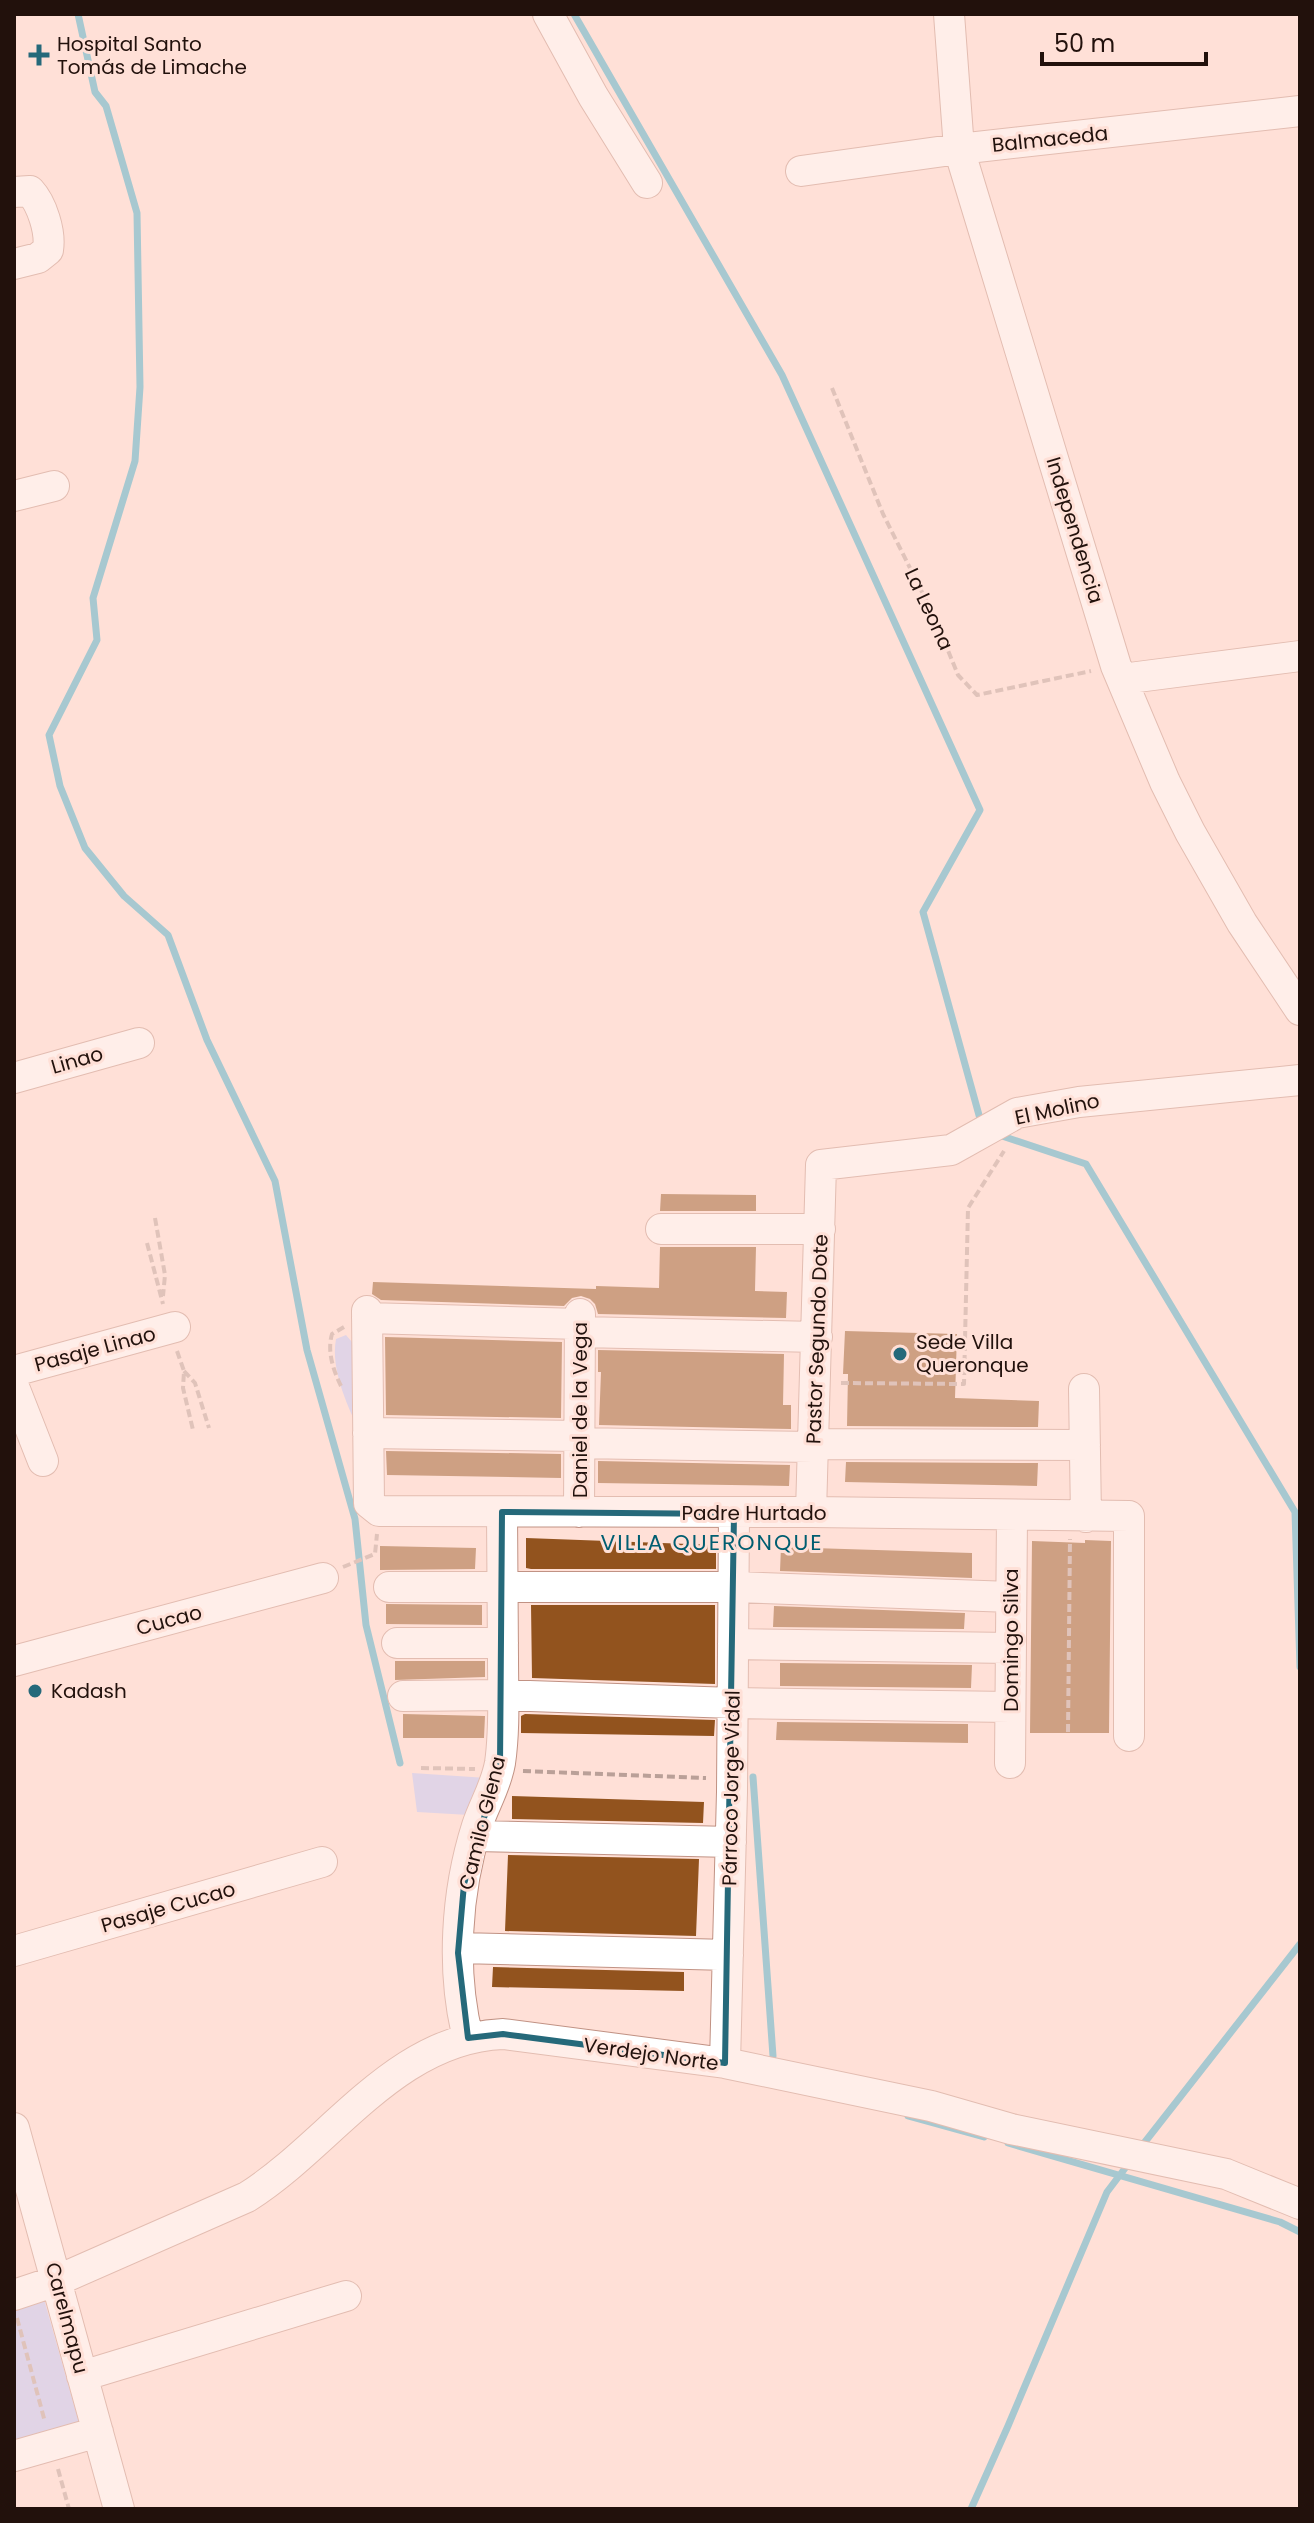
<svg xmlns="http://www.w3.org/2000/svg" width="1314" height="2523" font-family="Poppins,sans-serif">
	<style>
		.green { fill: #bdc6f8 }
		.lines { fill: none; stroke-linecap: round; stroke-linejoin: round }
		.stream { stroke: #3cacc7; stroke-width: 7 }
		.building { fill: #92531e }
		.minor-casing { stroke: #c19284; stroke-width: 32 }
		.path { stroke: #baa098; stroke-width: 4; stroke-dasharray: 8 4; stroke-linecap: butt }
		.minor { stroke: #fff; stroke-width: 30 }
		.marked { fill: none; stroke: #25697a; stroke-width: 6; stroke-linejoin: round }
		.poi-dot { fill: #25697a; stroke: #ffe0d7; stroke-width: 3 }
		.labels { text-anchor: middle; stroke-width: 6; stroke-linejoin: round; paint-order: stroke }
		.poi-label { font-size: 20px; fill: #22110c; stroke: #ffe0d7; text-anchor: start }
		.street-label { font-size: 20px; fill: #22110c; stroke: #ffe0d7 }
		.neighbourhood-label { font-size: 22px; letter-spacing: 2px; fill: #005e71; stroke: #ffe0d7 }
	</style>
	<rect width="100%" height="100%" fill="#ffe0d7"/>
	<path class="green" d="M346,1335L358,1349L363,1438C349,1410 330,1370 336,1339Z
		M412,1773L487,1778L469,1815L417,1812Z
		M44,2299L81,2430L14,2449V2308Z"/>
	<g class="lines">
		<path class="stream" d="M78,14L95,92L106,106L137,213L140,387L135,461L93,598L97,640L49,735L60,786L85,848L124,896L168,935L207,1040L275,1181L307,1350L355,1519L366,1625L400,1763
			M574,14L782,375L980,810L923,912L982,1126
			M999,1135L1086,1164L1295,1512L1300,1667
			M753,1777L773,2056
			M908,2116L984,2137
			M1008,2143L1280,2222L1300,2232
			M1141,2147L1300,1944
			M971,2509L1008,2426L1107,2192L1129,2163"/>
	</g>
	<path class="building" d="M661,1194L756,1195V1211H660Z
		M660,1247H756L755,1291L787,1292L786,1318L598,1314L595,1304L590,1299L581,1296L572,1298L564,1306L381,1300L372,1294L373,1282L596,1289V1286L659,1288Z
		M845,1331L957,1334L955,1398L1039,1401L1038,1427L847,1426L848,1374H843Z
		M385,1337L562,1342L561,1418L386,1415Z
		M598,1350L784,1354L783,1405H791V1429L599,1425L601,1372H598Z
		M386,1451L561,1454V1478L387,1475Z
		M598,1461L790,1465L789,1486L598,1483Z
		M846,1462L1038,1463L1037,1486L845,1482Z
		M526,1538L716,1545V1569H531L526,1568Z
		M1085,1540L1111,1541L1109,1733H1030L1032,1541L1085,1543Z
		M380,1546L476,1548L475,1569L380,1570Z
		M781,1547L972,1553V1578L780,1571Z
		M386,1604L482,1605V1625L386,1624Z
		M531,1605H715V1684L532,1678Z
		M774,1606L965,1613L964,1629L773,1627Z
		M395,1661H485V1677L395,1680Z
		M780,1663L972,1665L971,1688L780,1686Z
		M403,1714L485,1716L484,1738H403Z
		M525,1714L715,1720L714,1736L521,1733V1716Z
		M777,1722L968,1724V1743L776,1740Z
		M512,1796L704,1802L703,1823L512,1819Z
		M508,1855L699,1859L696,1936L505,1931Z
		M493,1967L684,1972V1991L492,1987Z"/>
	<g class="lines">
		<defs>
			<path id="minor" d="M548,14L593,96L647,183
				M949,14L959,149L1116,666L1165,782L1190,832L1242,923L1300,1010
				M801,171L959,149L1300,111
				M14,192L30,191C42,204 51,232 48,250L38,258L14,264
				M14,496L54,486
				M1122,679L1300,656
				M14,1078L139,1043
				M661,1229H820
				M367,1311L369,1503L379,1511L811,1512L1129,1516V1736
				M367,1318L580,1324
				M580,1332L817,1337
				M14,1371L175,1327
				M14,1387L43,1461
				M1084,1389L1086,1517
				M368,1433L580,1436
				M579,1443L813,1447
				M813,1444L1085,1445
				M579,1512L580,1314
				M811,1512L821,1165L951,1150L1017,1113L1079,1102L1300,1080
				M389,1587H734L1011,1597
				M397,1643H503
				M733,1644L1011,1648
				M14,1661L323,1578
				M403,1696L503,1695L733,1703L1010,1707
				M1010,1763L1012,1516
				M475,1836L731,1842
				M459,1948L728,1955
				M14,1951L322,1862
				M468,2038C451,1971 456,1892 477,1826C484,1805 496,1786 500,1763C505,1729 503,1693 503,1659C503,1610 502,1561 502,1512
				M725,2063L732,1792L734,1514
				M14,2128L119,2509
				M14,2295L56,2281L247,2197C331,2144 395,2038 503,2034L725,2063L931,2106L1011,2129L1226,2174L1300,2204
				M82,2376L346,2296
				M14,2456L98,2432"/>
		</defs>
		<use href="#minor" class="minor-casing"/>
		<path class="path" d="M832,388L883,514L934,616L958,675L977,695L1091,671
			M155,1218L165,1275L163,1296
			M147,1243L163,1304
			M177,1351L184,1371L183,1388L193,1430
			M184,1371L195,1383L209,1428
			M841,1383L964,1384L968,1208L1004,1151
			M341,1386C333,1370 327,1351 332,1334L344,1327
			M343,1567L375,1554L377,1534
			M1068,1732L1070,1539
			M421,1768L475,1769
			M523,1771L706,1778
			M17,2318L45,2422
			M58,2469L69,2509"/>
		<use href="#minor" class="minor"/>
	</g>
	<path d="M0 0H1314V2523H0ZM502,1512L734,1514L725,2063L503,2034L468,2038L458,1953L464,1884L500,1765Z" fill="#ffe0d7" fill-opacity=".55" fill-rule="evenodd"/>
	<path class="marked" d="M502,1512L734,1514L725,2063L503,2034L468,2038L458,1953L464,1884L500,1765Z"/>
	<g class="poi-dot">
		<path d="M35 43h8v8h8v8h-8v8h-8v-8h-8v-8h8z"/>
		<circle cx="900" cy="1354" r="8"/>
		<circle cx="35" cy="1691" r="8"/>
	</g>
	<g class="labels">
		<g class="poi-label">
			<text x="57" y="51">Hospital Santo<tspan x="57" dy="23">Tomás de Limache</tspan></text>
			<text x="916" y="1349">Sede Villa<tspan x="916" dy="23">Queronque</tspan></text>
			<text x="51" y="1698">Kadash</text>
		</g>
		<g class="street-label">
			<text transform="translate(1050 139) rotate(-6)" y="7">Balmaceda</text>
			<text transform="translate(1075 530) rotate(73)" y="7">Independencia</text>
			<text transform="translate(929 609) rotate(65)" y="7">La Leona</text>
			<text transform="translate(77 1060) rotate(-16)" y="7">Linao</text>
			<text transform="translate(1057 1109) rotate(-12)" y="7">El Molino</text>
			<text transform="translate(817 1339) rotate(-88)" y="7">Pastor Segundo Dote</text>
			<text transform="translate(95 1349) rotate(-15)" y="7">Pasaje Linao</text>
			<text transform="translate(580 1410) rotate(-90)" y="7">Daniel de la Vega</text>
			<text x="754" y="1520">Padre Hurtado</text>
			<text transform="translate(169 1620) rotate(-15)" y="7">Cucao</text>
			<text transform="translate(1011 1640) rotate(-90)" y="7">Domingo Silva</text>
			<text transform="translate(731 1788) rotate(-89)" y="7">Párroco Jorge Vidal</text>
			<text transform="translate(482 1823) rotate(-76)" y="7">Camilo Glena</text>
			<text transform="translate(168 1907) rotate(-16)" y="7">Pasaje Cucao</text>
			<text transform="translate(651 2054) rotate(8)" y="7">Verdejo Norte</text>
			<text transform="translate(67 2318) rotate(75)" y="7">Carelmapu</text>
		</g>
		<g class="neighbourhood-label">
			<text x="712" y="1550">VILLA QUERONQUE</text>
		</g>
	</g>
	<rect width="1314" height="2523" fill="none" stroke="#22110c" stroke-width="32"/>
	<path d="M1042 52v12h164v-12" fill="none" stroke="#22110c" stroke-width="4"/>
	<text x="1054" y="52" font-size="24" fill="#22110c" stroke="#ffe0d7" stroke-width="6" paint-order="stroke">50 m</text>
</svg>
